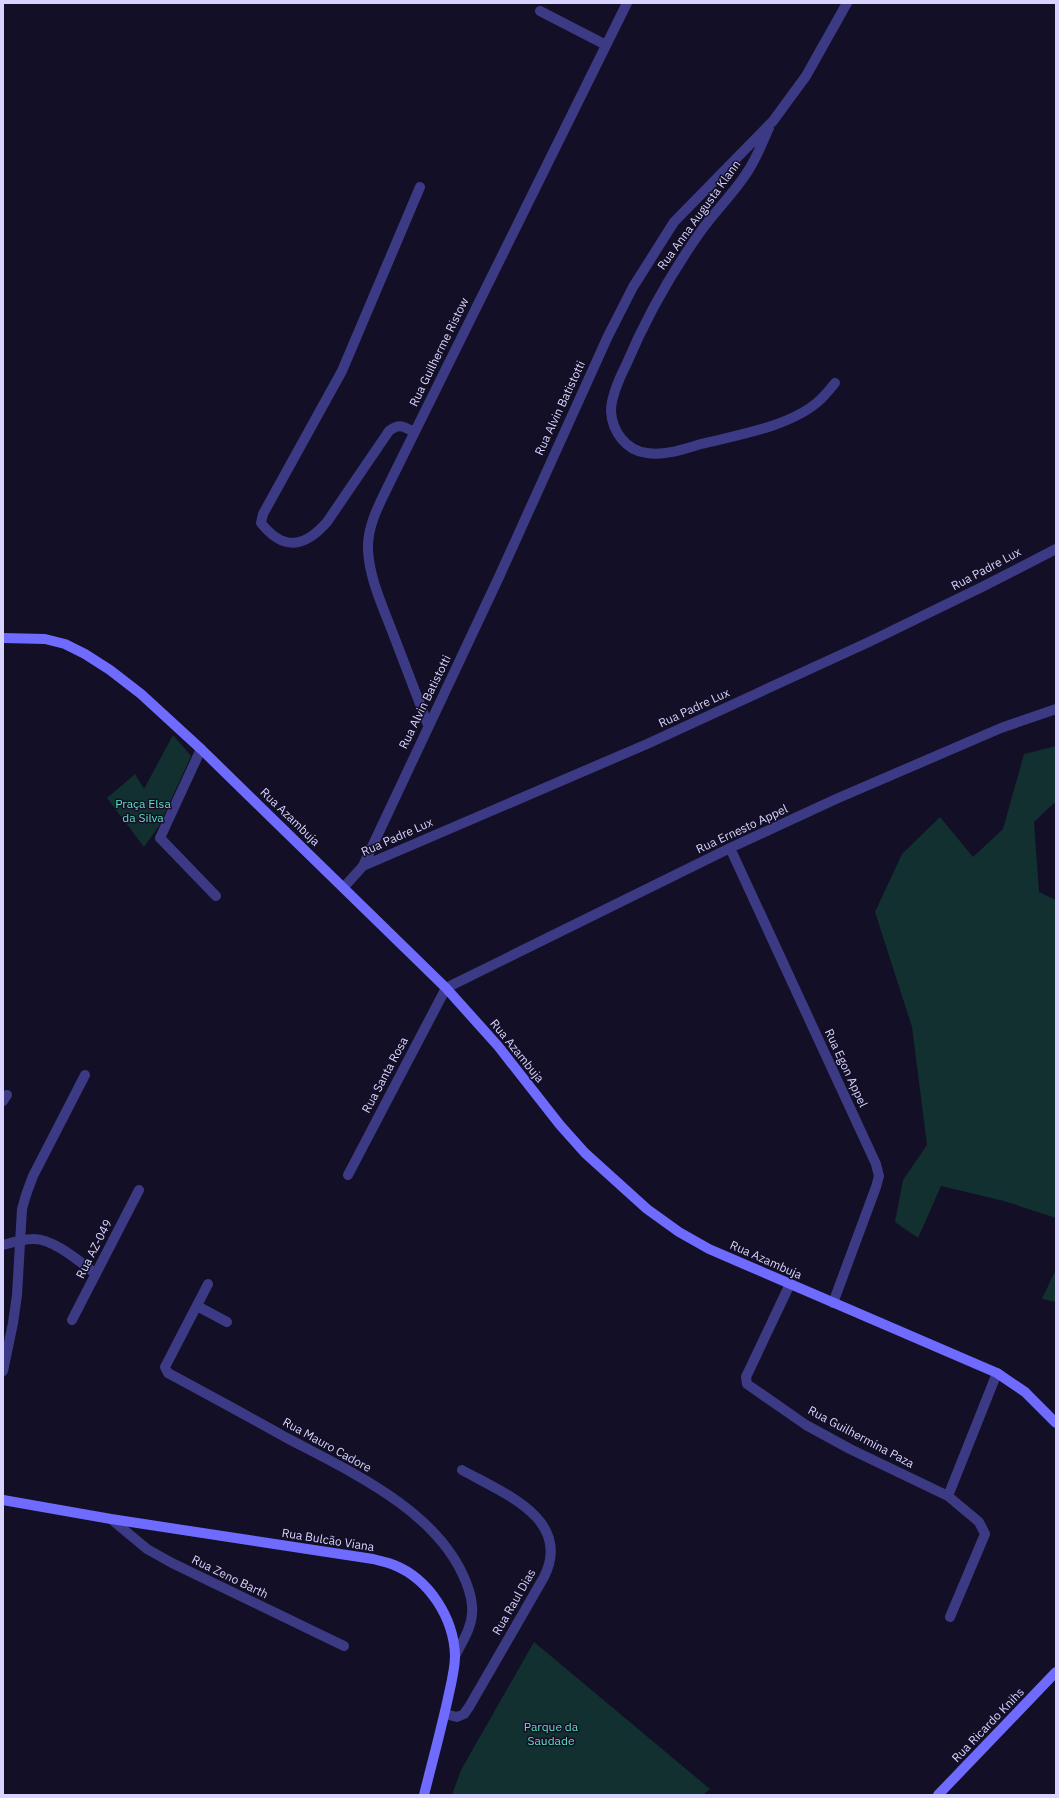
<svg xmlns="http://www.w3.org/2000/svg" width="1059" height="1798" font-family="'IBM Plex Sans',sans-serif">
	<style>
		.green { fill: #12302f }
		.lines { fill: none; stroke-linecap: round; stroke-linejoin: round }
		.street { stroke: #3d3a85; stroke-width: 10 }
		.secondary { stroke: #6f6bff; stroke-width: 10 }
		.labels { text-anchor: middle; stroke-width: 3; stroke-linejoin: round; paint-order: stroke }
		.street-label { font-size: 12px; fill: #d9d4ff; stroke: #130f26 }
		.park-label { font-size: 12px; fill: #5fe0c0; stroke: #130f26 }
	</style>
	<rect width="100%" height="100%" fill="#130f26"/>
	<path class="green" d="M173,735L191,756L159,826L144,847L107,798L135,774L144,789Z
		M1056,746V805L1054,803L1034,822L1039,892L1056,900V1218L1004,1201L941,1186L918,1238L895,1222L903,1180L927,1145L912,1027L875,912L902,854L940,817L973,857L1003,829L1024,754Z
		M1056,1269V1302L1042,1299Z
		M534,1642L710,1789L703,1795H452L461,1770Z"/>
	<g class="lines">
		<path class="street" d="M540,11L606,45
			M769,128C762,143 756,160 746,174C733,194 715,211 701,231C671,273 646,318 626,365C620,377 611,398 611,411C612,431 626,451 647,453C665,456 684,449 701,444C738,435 793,426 821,399C826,394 831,388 835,383
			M414,432C403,426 399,423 389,431L327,522C305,547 284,552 261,523L263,514L342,371L420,187
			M428,725C416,694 404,662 392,631C382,605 369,577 368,549C367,525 381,501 391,480L627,3
			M201,749L160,838L216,896
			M730,848L876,1164L879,1176L876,1187L833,1303
			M363,866L499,577L608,336L633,287L674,222L773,121L806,76L847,3
			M344,887L363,866L647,744L871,641L982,587L1056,549
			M3,1101L7,1095
			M348,1175L446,988L730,848L836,799L1001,728L1056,709
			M3,1245C13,1242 23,1239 34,1239C54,1239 80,1262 96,1274
			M208,1284L165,1367L168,1373C207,1394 246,1415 285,1437C349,1471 438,1510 466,1582C470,1592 473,1603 472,1614C471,1629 462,1642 455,1656
			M790,1284L746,1377L747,1384L806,1425L850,1449L948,1496L979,1522L985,1534L950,1617
			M197,1306L227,1322
			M72,1320L139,1190
			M3,1371L13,1323L17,1295L22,1209L26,1195L33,1176L85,1075
			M948,1496L997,1373
			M111,1519L147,1549L172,1563L344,1646
			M445,1714L457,1717L464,1714L469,1707L544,1577C573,1519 503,1493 462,1470"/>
		<path class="secondary" d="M3,638L45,639L65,644L85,654L110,670L141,694L201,749L446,988L498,1046L560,1125L585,1153L647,1209L679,1232L709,1249L997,1373L1025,1392L1056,1423
			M3,1500L111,1519L373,1559C380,1561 388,1562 394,1565C429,1579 454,1618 455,1656C455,1669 451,1684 448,1698C441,1730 432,1763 424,1795
			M938,1795L1056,1672"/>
	</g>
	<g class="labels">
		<g class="street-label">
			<text transform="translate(699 215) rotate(-54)" y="4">Rua Anna Augusta Klann</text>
			<text transform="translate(439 352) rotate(-64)" y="4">Rua Guilherme Ristow</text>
			<text transform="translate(560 408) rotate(-65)" y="4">Rua Alvin Batistotti</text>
			<text transform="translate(986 569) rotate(-28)" y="4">Rua Padre Lux</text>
			<text transform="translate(425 702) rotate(-64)" y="4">Rua Alvin Batistotti</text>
			<text transform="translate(694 708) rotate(-25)" y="4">Rua Padre Lux</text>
			<text transform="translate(290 817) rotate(44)" y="4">Rua Azambuja</text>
			<text transform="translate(742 829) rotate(-25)" y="4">Rua Ernesto Appel</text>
			<text transform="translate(397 837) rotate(-24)" y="4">Rua Padre Lux</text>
			<text transform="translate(517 1051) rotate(51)" y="4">Rua Azambuja</text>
			<text transform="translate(846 1068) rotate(65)" y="4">Rua Egon Appel</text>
			<text transform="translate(385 1075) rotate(-62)" y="4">Rua Santa Rosa</text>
			<text transform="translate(94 1249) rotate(-63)" y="4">Rua AZ-049</text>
			<text transform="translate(766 1260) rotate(24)" y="4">Rua Azambuja</text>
			<text transform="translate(861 1437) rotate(28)" y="4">Rua Guilhermina Paza</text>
			<text transform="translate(327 1445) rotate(29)" y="4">Rua Mauro Cadore</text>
			<text transform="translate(328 1540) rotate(9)" y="4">Rua Bulcão Viana</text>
			<text transform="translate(230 1577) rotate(26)" y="4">Rua Zeno Barth</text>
			<text transform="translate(514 1602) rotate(-60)" y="4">Rua Raul Dias</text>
			<text transform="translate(988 1725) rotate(-46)" y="4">Rua Ricardo Knihs</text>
		</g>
		<g class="park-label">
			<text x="143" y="808">Praça Elsa<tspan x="143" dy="14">da Silva</tspan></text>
			<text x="551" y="1731">Parque da<tspan x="551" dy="14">Saudade</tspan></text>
		</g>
	</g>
	<rect width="1059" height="1798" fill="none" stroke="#d9d4ff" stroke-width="8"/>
</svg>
